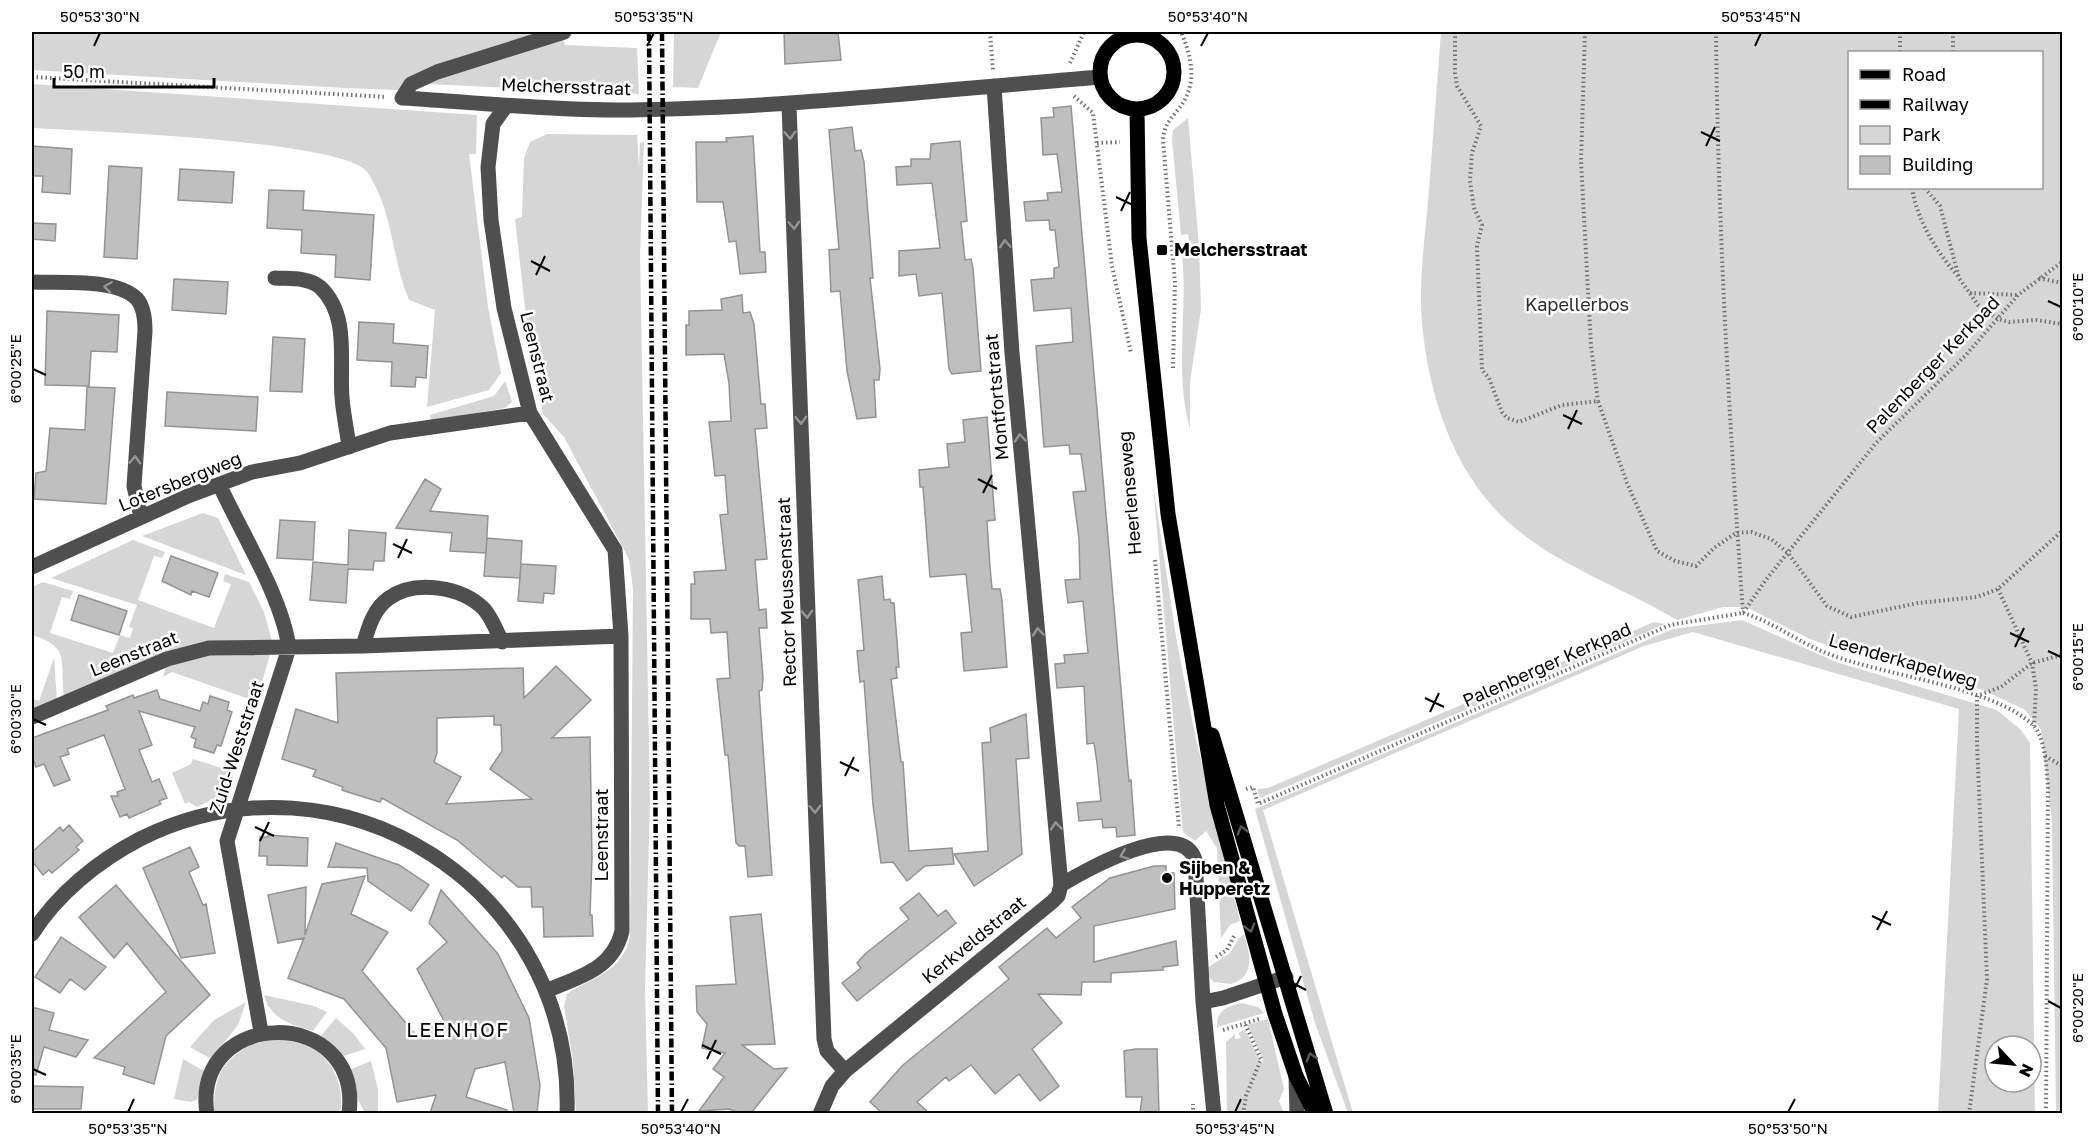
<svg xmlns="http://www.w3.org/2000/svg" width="2094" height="1145" font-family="'Golos Text',sans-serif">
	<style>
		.green { fill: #d6d6d6; fill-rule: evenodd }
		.building { fill: #bfbfbf; stroke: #939393; stroke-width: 1.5; fill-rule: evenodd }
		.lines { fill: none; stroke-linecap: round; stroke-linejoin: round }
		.path { stroke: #717171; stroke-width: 4; stroke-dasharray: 1.5 3; stroke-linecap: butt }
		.minor { stroke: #4f4f4f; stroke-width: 15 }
		.major { stroke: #000; stroke-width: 15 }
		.rail { stroke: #000; stroke-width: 4.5; stroke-dasharray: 9 3 1.5 3; stroke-linecap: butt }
		.oneway { stroke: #959595 }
		.oneway2 { stroke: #595959 }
		.ticks { fill: none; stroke: #000; stroke-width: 2 }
		.poi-dot { fill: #000; stroke: #fff; stroke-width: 2 }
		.labels { text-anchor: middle; stroke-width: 5; stroke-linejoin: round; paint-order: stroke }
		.street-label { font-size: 18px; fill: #000; stroke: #fff }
		.poi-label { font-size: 18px; font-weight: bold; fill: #000; stroke: #fff; text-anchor: start }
		.park-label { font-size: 18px; fill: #2d2d2d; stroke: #fff }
		.neighbourhood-label { font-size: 20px; letter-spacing: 1.5px; fill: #000; stroke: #fff }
		.neatline { fill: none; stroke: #000; stroke-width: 2 }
		.ticks-label { font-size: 15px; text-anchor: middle; fill: #000 }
	</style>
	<rect width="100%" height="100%" fill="#fff"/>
	<path class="green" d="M32,32H561L565,45L637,48L639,94L427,84L396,90L345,88L32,70Z
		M674,32H721L698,88L673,87Z
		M1441,32H2062V1113H2056L2052,822L2041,730L2025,710L1983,690L1846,652L1810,639L1746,607H1723L1677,620C1622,587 1556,565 1508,522C1450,470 1425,384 1421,308C1420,269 1426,229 1429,190C1433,137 1437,84 1441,32ZM1850,52H2042V188H1850Z
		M32,84L477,115L476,154H469L488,307L501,373L489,390L427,407L435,310L409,300C391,258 394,211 367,172C344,140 82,131 32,128Z
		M1188,118L1199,246L1201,309L1190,382V429C1174,372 1188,311 1182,252L1190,251L1188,234L1181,235L1172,139L1173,130Z
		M547,134L637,135L639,168L640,143L644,142L640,255L650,800L645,989L648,1113H576L573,1061L564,1006L567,994C593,976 622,973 630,937L633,589L629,559L564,437L543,414L539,395L542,380L527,325L515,219L522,217L524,158L530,142Z
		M505,381L512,402L505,408L431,421L430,415L494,396Z
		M1153,484L1177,643L1196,739L1240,921L1230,925L1221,938L1217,848L1206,831L1195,841L1183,832Z
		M203,513L218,518L246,575L142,536Z
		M133,540L165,552L162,558L154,556L138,600L214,628L231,584L223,581L225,574L249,582L264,612L272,641L212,643L64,698C60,661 71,647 32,635V587L43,582L73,591L70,599L62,597L50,633L113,653L120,635L130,638L133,628L129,627L137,605L51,578Z
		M1742,620L1836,662L1997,710L2021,730L2030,743L2035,1113H1938L1959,709L1693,632L1644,646L1263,810L1353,1113H1348L1315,1023L1255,809L1673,629ZM1995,1046H2031V1082H1995Z
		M1654,622L1665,624L1260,798L1257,789L1268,788Z
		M271,651L260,689L254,693L252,700L172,672L163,677L166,666L211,654Z
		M54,658L57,701L32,712V699L39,701Z
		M193,759L231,771L233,779L221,795L197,807L189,802L185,804L172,773L191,764Z
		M1244,934C1250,954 1256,976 1231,984L1214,982L1208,976L1207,968L1230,953L1239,938Z
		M264,995L314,1006L327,1012L313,1031C292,1025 270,1019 264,995Z
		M246,1002L238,1025L211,1059L190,1047L214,1020Z
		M1242,1003L1258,1007L1264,1013L1217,1027C1216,1010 1228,1006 1242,1003Z
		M336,1018L354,1034L365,1049L341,1057L321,1036Z
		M1268,1019L1284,1089L1279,1101L1284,1113H1227L1226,1042L1235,1034V1039L1241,1038L1238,1033L1245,1030L1262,1064L1263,1059L1247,1025Z
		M261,1039C272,1039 284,1038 295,1040C326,1046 347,1084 340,1113L214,1114C214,1069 224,1060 261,1039Z
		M183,1059L204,1071L197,1100L190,1102L174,1099Z
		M371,1061L378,1089V1113H365L358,1100L349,1070Z"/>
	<path class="building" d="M784,32H838L841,60L785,64Z
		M1071,106L1128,771L1129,781L1131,780L1135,835L1117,837L1116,827L1103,828L1102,819L1079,821L1077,803L1101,801L1097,763L1094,743L1087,744L1084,686L1057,688L1055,664L1065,663L1064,655L1088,653L1083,601L1068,603L1065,580L1080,579L1079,539L1073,492L1086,491L1081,454H1070L1069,445L1044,447L1036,346L1073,342L1071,308L1034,311L1031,280L1054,278V268L1059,267L1055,230H1050L1049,220L1026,221L1024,202L1048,200L1047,193L1062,192L1057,154L1043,155L1041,118L1054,117L1053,108Z
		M852,127L855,151L861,150L864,162L873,278H870L880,369L879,380H874L876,417L857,419L847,371L840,291L831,292L829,250L839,249L829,130Z
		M753,136L760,252H765L766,272L740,274L736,241L729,242L723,202H697L696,142H727L726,138Z
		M960,141L967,221L961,222L965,260L971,259L973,268L981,371L952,374L949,369L942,293L919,296L916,274L899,276V251L940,248L932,183L897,185L896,167L911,166V159H930L931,144Z
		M32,146L72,149L70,194L42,192L43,176H32Z
		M109,166L142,168L137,259L104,257Z
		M180,169L234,172L232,203L178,200Z
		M269,190L304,191L303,210L374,215L370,280L335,277L336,255L301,253L302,230L267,228Z
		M32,223L56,224L55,241L32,239Z
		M174,279L228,282L226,314L172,310Z
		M742,295L743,313L750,312L754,324L761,404H765L767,428L755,429L767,559L755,560L759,610L766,609L767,628H759L763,678L762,690L759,691L772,875L748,877L745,846H739L736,843L728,755H725L717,679L730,678L727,632L711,633L710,619H691V584H695L694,572L726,570L720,515L728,514L725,475L715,476L709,422L731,421L729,383L724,354L686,355V325H689V311L722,310L721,299Z
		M47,311L119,315L117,352L91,351L89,386L45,385Z
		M359,322L394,324L393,343L428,346L426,378L416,377L415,387L391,386L392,362L357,360Z
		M273,337L305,339L302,392L270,391Z
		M87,387L115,388L106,504L34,499L36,473L46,471L50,428L85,430Z
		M167,392L258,397L256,431L165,426Z
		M987,417L995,520L987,521L990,567L992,589H1000L1002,601L1007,667L964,671L961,633L972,632L966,574L930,577L923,487H920L919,470L949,467L947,444L965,442L963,420Z
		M425,479L441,489L430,511L488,516L486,553L450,551L452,533L396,528Z
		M280,520L315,522L313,560L277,558Z
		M349,530L386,533L384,561H374L373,570L348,569L346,603L310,600L313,562L348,565Z
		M487,538L522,541L520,578L484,576Z
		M171,556L218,573L209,597L192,591L191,595L162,581Z
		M521,564L556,566L554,594L544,593L543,603L518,601Z
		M882,576L884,600L890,599L891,603H894L899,667H896L897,678L891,679L901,762H903L909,851L952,848L954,864L925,866L907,881L893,862L881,863L873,805L864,681L860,682L857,651L864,650L858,580Z
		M79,595L127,611L119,635L71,620Z
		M556,666L591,700L552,738L590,737L592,858L590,915H592L593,936L544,937L543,907H532L531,887H518L504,875L502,878L457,840L382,798L380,802L351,793L342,790L343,787L313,776L316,770L282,759L296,709L338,723L336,673L523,668L524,698ZM494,716V725H501L502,751L490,769L532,799L446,804L461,777L434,762L437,753V718Z
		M157,690L160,699L200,711L203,702L208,704L210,696L229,702L227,710L232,712L221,746L217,745L214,753L194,747L196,739L191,737L195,727L139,711L152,745L139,750L152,782L159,779L167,798L159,801L161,804L129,818L127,814L120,817L111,796H118L117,792L125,789L104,735L67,749L69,754L60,757L70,780L54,786L44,764L36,767L32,756V738L108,710L106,706L133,695L134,698Z
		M1026,714L1029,758L1016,759L1022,854L974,886L954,854L988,851L982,743L991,742L990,728Z
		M69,825L83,841L76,847L79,850L52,873L49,870L43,875L32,861V852L60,827L63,831Z
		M268,835L308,838L307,866L267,865V856H259L260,837H268Z
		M336,843L399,865L429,885L411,911L368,881L367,868L328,867Z
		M190,847L199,867L189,872L203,905L206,904L215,953L181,958L143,868Z
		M1154,866H1166V873H1174L1175,909L1094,926V962L1176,941L1178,965L1163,967V970L1111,973V982H1082L1081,995L1038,994L1062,1023L1032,1049L1059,1086L1040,1101L1019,1074L995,1094L971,1065L949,1081L946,1077L917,1102L929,1113H882L870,1102L903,1065L1009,979L999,967L1047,928L1056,938L1081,918L1072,907L1110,878Z
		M365,876L351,914L388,932L362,971L416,1035L444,1021L417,969L447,942L429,923L441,890L498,954L529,1018L540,1085L537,1113H514L505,1062L475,1069L466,1097L507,1110L506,1113H430L436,1095L397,1102L386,1048L344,999L288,978L304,938L278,943L268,895L306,887L305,935L322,884Z
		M116,885L210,995L166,1036L154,1084L123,1074L125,1067L94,1058L166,992L127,943L114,958L79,917Z
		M919,893L938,916L946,910L956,923L857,1001L842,983L861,968L857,963L865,954L909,919L900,908Z
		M761,914L775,1044L742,1045L774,1069L787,1068L751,1113H737L730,1109L699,1111L724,1077L713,1069L725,1053L702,1048L707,1024L697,1012L696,986L736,984L730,917Z
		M61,937L106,967L85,990L70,979L60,993L35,977Z
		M32,1007L54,1013L49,1030L88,1040L76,1057L44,1047L36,1075L32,1074Z
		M1136,1049H1157L1159,1113H1140L1142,1097H1126L1124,1051Z
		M32,1086L83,1087L81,1109H32Z"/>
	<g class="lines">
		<path class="path" d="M990,32L993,70
			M1455,32V73L1457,86L1481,126L1472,153L1470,181L1474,208L1482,225L1477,246L1482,370L1489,378L1502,412L1507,418L1519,422L1562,405L1598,401L1627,483L1657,551L1675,561L1696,566L1714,548L1736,533L1751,532L1771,539L1788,553L1827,606L1851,617L1918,603L1977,597L1998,589L2062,531
			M1585,32L1581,161L1591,346L1598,401
			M1716,32C1718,225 1729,419 1743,612
			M1900,32V52
			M1953,32V52
			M1070,63L1084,32
			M32,77L387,97
			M1074,96L1093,113L1112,266L1131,353
			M1097,143L1120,142
			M1912,188C1917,220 1936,251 1958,276
			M1925,188L1940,206L1959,278L1978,305L1998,319L2009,322L2036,320L2062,324
			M2039,278L2062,283
			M1970,293L2018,295
			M1173,368L1175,283L1163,140C1164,126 1169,121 1177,111C1198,86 1193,60 1181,32
			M1155,560L1179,827
			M1998,589L2032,663L2036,689L2034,726
			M1743,613C1774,622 1799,643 1829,654C1885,676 1990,686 2032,724C2046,737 2046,768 2048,786L2046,1114
			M2045,756L2062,766
			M1246,789L1253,787L1258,804L1670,625L1743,613L1765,581L1876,443L1965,356L2018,295L2062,262
			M1216,957L1227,950L1234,936
			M1223,1030L1259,1019
			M1193,1114V1104
			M1243,1114L1246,1096L1261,1059L1245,1024
			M1969,1114L1987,979L1977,743V696L2001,687L2032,663L2062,655"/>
		<path class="minor" d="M564,32L437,72L411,84L402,98C473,102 544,110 615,110C777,109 938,90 1100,77
			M789,105L824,1039L827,1051L845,1071
			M506,106L493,124L488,167L491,220L504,308L530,413L615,550L621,636
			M275,278C290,279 308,277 320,287C350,315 339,361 342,397C343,413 347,430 349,447
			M32,282C60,283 117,278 137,299C144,307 145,320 145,331L134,486L141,517
			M220,486C242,534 282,597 289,648L227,841L261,1032
			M32,567L188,496L252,472L300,463L390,433L530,413
			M363,646C368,629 373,609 389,598C416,579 462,587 484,609C492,618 497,632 502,642
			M32,717L167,659L209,648L363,646L621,636L622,931C613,970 578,977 546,991
			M1061,885C1085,870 1182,816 1195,860L1203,1002
			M32,934C57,894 98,861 140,839C341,739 575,889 567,1114
			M1296,1076L1297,1114
			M207,1114C191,1007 363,1004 349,1114
			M820,1114L832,1086L845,1071L1052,902L1058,896L1061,885L1012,353L994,86
			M1214,1114L1203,1002L1223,998L1286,977"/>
		<path class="major" d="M1100 72a37 37 0 1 1 74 0a37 37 0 1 1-74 0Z
			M1137,110L1139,238L1168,514L1217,805L1275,1014L1296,1076L1315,1114
			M1212,735L1326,1114"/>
		<path class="rail" d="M649,32L658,1114
			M662,32L672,1114"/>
	</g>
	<defs><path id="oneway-chevron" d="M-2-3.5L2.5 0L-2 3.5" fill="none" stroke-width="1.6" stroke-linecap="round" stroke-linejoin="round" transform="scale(1.5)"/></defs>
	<g class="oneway">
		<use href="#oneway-chevron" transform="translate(790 135) rotate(88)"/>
		<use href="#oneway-chevron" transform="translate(794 225) rotate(88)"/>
		<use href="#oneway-chevron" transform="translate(1005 244) rotate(-94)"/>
		<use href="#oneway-chevron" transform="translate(108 287) rotate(-172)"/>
		<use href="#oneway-chevron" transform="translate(801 420) rotate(88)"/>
		<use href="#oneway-chevron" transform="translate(1020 438) rotate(-95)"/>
		<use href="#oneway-chevron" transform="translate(135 460) rotate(-87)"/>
		<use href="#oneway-chevron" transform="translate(807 614) rotate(88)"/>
		<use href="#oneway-chevron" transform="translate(1038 632) rotate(-95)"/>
		<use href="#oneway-chevron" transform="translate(815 809) rotate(88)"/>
		<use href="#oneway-chevron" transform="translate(1056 826) rotate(-95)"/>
		<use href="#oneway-chevron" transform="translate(1124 855) rotate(159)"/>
	</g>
	<g class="oneway2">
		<use href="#oneway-chevron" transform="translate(1242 830) rotate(-106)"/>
		<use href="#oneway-chevron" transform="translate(1250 928) rotate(74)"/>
		<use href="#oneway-chevron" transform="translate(1311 1057) rotate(-107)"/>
	</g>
	<path class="ticks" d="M94,46L100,33M647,46L654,33M1201,46L1208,33M1755,46L1761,33M1701,132L1720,141M1706,146L1715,127M1116,197L1135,206M1121,211L1130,192M531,261L550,271M536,275L545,256M2048,301L2061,307M33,369L46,375M1563,415L1582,424M1568,429L1577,410M978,479L997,489M983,493L992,475M393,544L412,553M398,558L407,539M2010,633L2029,642M2015,647L2024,628M2048,651L2061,657M1425,698L1444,707M1430,712L1439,693M33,719L46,725M840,762L859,771M845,776L854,757M255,827L274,836M260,841L269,822M1872,916L1891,925M1877,930L1887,911M1287,980L1306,990M1292,994L1301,976M2048,1001L2061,1008M702,1045L721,1054M707,1059L716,1040M33,1069L46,1075M128,1112L134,1099M681,1112L688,1099M1235,1112L1241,1099M1788,1112L1795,1099"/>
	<g class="poi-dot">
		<rect x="1156" y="244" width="12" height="12" rx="3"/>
		<circle cx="1167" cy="878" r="6"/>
	</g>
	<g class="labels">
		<g class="street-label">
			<text transform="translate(566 87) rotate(2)" y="6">Melchersstraat</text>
			<text transform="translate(537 357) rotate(76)" y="6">Leenstraat</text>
			<text transform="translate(1933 365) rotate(-46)" y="6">Palenberger Kerkpad</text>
			<text transform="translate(997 397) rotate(-95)" y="6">Montfortstraat</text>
			<text transform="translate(180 482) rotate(-22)" y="6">Lotersbergweg</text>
			<text transform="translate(1130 493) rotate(-95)" y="6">Heerlenseweg</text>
			<text transform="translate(787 592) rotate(-92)" y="6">Rector Meussenstraat</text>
			<text transform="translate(134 654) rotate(-22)" y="6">Leenstraat</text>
			<text transform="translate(1903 661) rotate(16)" y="6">Leenderkapelweg</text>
			<text transform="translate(1547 665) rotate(-24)" y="6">Palenberger Kerkpad</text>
			<text transform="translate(237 747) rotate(-72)" y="6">Zuid-Weststraat</text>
			<text transform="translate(602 835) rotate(-90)" y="6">Leenstraat</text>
			<text transform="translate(974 940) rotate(-39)" y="6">Kerkveldstraat</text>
		</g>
		<g class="poi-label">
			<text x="1174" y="256">Melchersstraat</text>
			<text x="1179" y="874">Sijben &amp;<tspan x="1179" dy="21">Hupperetz</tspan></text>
		</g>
		<g class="park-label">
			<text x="1577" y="311">Kapellerbos</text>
		</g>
		<g class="neighbourhood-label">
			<text x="458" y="1037">LEENHOF</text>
		</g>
	</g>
	<rect width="2094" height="1145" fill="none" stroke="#ffffff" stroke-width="66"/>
	<rect x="1848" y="51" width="195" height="138" fill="#ffffff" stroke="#999999" stroke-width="1.5"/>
	<rect x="1860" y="70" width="30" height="9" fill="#000000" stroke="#999999" stroke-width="1.5"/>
	<text x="1902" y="81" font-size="18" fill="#000000">Road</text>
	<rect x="1860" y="100" width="30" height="9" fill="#000000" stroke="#999999" stroke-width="1.5"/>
	<text x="1902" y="111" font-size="18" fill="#000000">Railway</text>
	<rect x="1860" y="126" width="30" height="18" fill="#d6d6d6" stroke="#999999" stroke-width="1.5"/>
	<text x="1902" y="141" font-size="18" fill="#000000">Park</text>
	<rect x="1860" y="156" width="30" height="18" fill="#bfbfbf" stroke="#999999" stroke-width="1.5"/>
	<text x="1902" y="171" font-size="18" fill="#000000">Building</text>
	<g transform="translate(2013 1064) rotate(116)"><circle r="28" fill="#ffffff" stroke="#999999" stroke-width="1.5"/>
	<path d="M0-4.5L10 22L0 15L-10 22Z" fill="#000000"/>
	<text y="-9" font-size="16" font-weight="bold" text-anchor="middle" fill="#000000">N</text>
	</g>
	<path d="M54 78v9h160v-9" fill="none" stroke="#000000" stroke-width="3"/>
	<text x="63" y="78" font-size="18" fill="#000000" stroke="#ffffff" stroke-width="4.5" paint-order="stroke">50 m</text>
	<rect x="33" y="33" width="2028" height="1079" class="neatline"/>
	<g class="ticks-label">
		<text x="100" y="22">50°53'30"N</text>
		<text x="654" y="22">50°53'35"N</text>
		<text x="1208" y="22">50°53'40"N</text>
		<text x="1761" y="22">50°53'45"N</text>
		<text transform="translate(2078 307) rotate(-90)" y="5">6°00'10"E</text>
		<text transform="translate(16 369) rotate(-90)" y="5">6°00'25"E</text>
		<text transform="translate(2078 657) rotate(-90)" y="5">6°00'15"E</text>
		<text transform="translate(16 719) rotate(-90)" y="5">6°00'30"E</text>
		<text transform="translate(2078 1008) rotate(-90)" y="5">6°00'20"E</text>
		<text transform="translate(16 1069) rotate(-90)" y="5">6°00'35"E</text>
		<text x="128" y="1134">50°53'35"N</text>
		<text x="681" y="1134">50°53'40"N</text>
		<text x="1235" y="1134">50°53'45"N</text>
		<text x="1788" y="1134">50°53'50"N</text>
	</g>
</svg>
